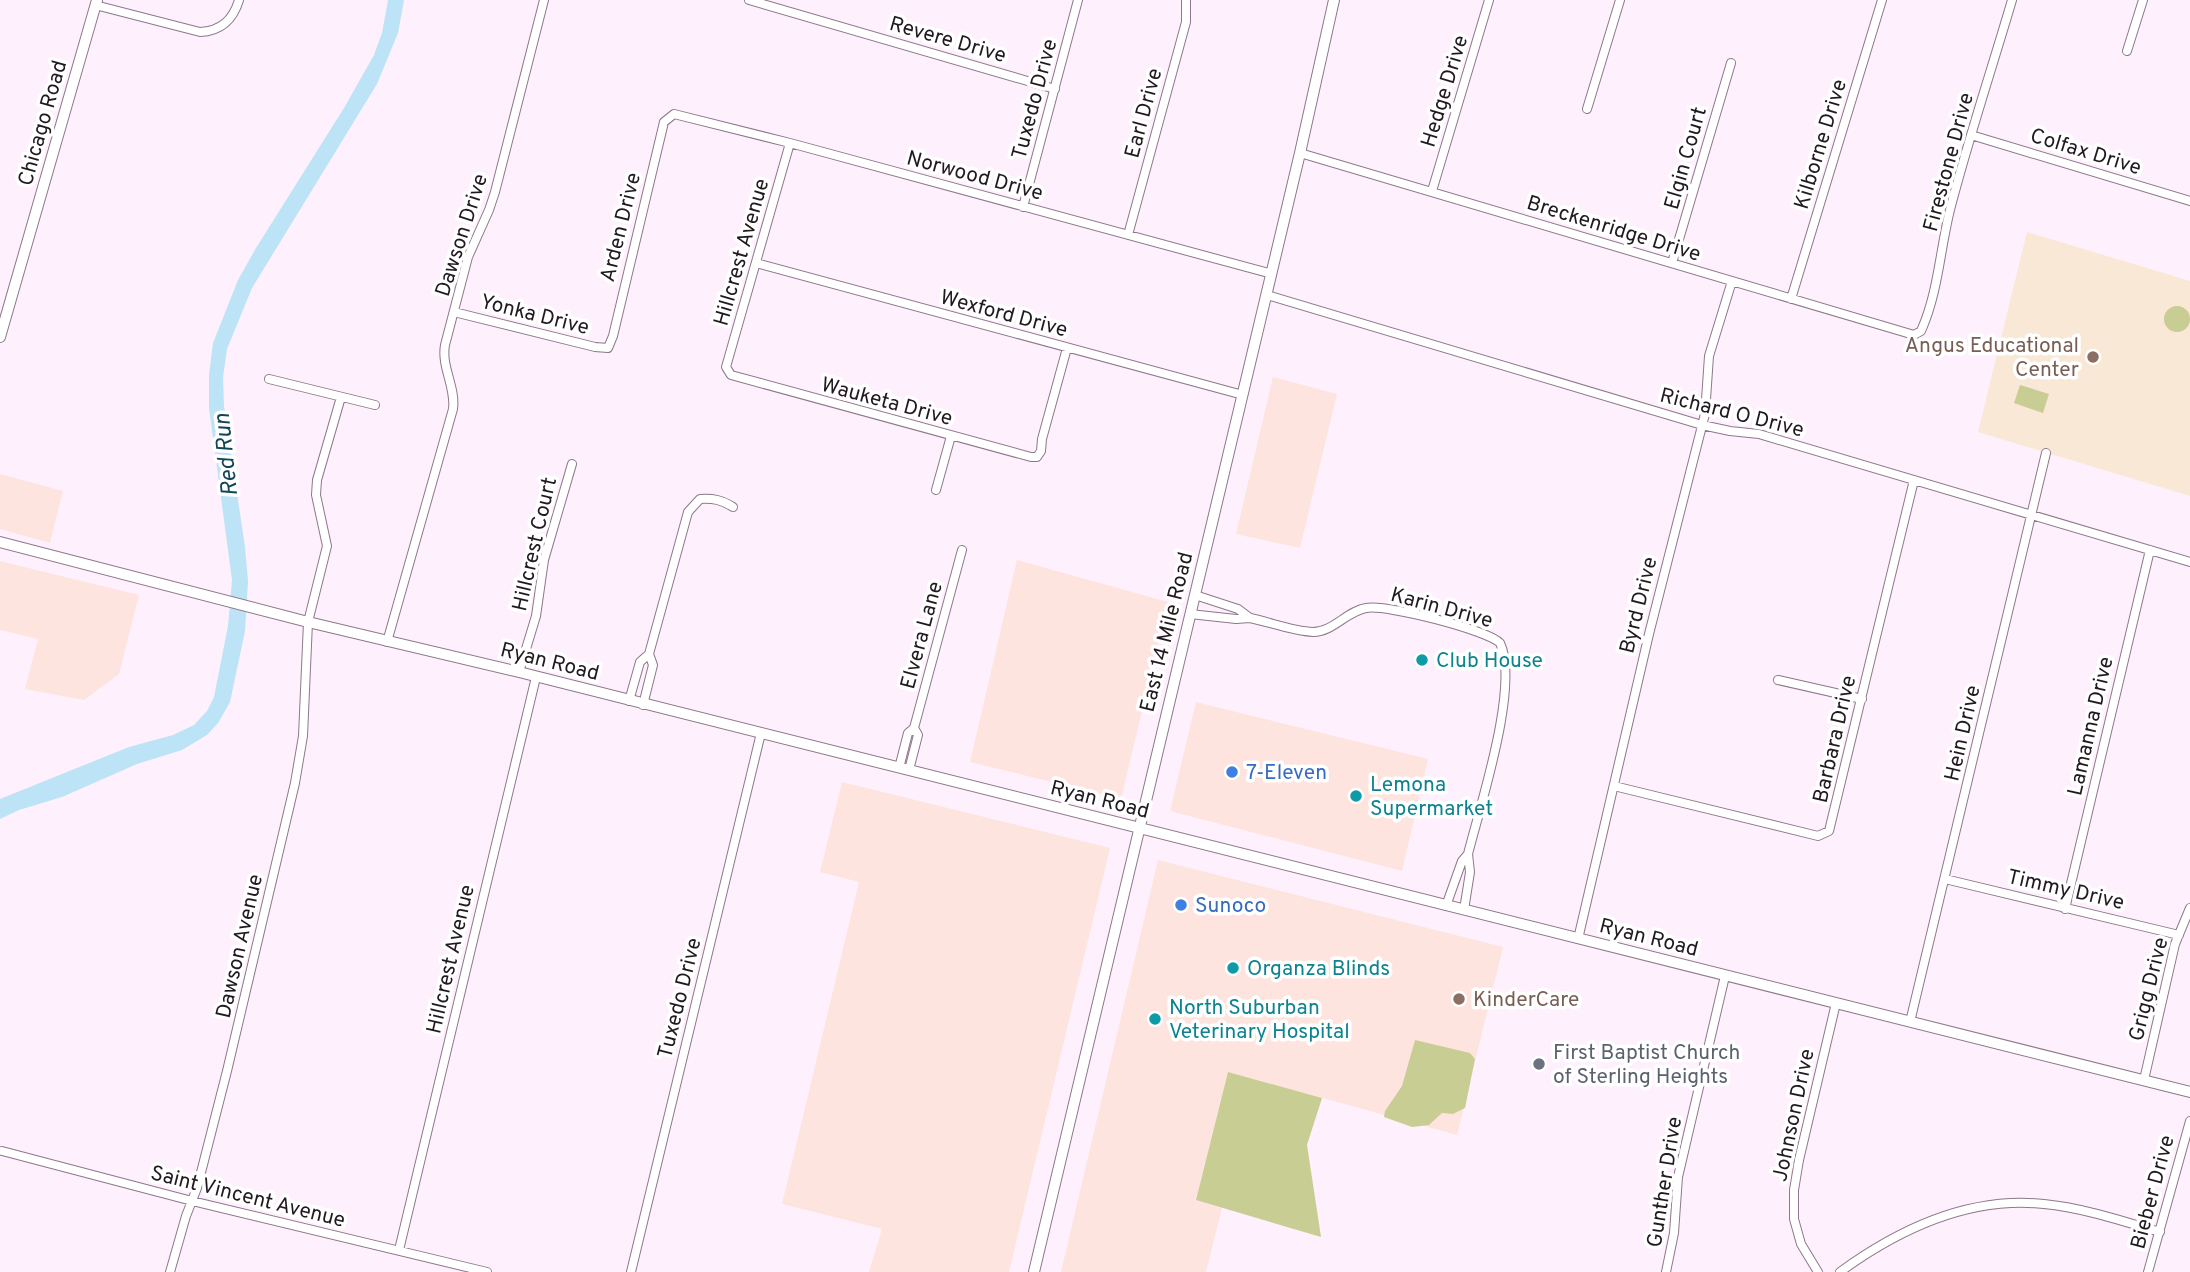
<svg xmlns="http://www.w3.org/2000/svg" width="2190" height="1272" font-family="Overpass,sans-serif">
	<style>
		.commercial { fill: #fee4de }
		.education { fill: #f9e8d6 }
		.green { fill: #c8cd94 }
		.water { fill: #bce4f6 }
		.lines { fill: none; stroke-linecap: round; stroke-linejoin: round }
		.street-casing { stroke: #8d788b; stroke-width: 10 }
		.secondary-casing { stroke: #8d788b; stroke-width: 12 }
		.street { stroke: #fff; stroke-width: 8 }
		.secondary { stroke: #fff; stroke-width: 10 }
		.education-dot { fill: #8d6e63; stroke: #fff; stroke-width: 2.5 }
		.culture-dot { fill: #0f9aa8; stroke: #fff; stroke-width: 2.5 }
		.shop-dot { fill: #3f7fe0; stroke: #fff; stroke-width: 2.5 }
		.worship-dot { fill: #6b7280; stroke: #fff; stroke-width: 2.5 }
		.labels { text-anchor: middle; stroke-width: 7; stroke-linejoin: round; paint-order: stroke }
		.street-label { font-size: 21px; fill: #211920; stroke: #fff }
		.education-label { font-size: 21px; fill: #785e54; stroke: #fff; text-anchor: end }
		.culture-label { font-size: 21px; fill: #0d838f; stroke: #fff; text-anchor: start }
		.shop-label { font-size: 21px; fill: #366cbe; stroke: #fff; text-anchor: start }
		.worship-label { font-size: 21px; fill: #5b616d; stroke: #fff; text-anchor: start }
		.water-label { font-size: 23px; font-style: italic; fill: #124557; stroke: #fff }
	</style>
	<rect width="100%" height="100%" fill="#fef0fc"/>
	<path class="commercial" d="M1273,377L1337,394L1300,548L1236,534Z
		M0,474L63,491L50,543L0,529Z
		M1017,560L1168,602L1121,799L970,762Z
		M0,561L139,595L119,674L84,700L25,689L38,639L0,630Z
		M1196,702L1428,759L1402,871L1170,811Z
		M842,782L1110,848L1009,1272H869L882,1229L782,1204L859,882L820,872Z
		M1158,860L1503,947L1457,1135L1228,1072L1196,1200L1222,1208L1206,1272H1061Z"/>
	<path class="education" d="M2027,232L2190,281V496L1978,432Z"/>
	<path class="green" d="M2164 319a13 13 0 1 1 26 0a13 13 0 1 1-26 0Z
		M2020,385L2049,394L2043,413L2014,403Z
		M1415,1040L1470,1053L1475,1059L1465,1108L1453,1114L1442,1113L1429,1125L1412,1127L1384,1117L1385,1111L1402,1086Z
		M1228,1072L1322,1098L1307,1145L1321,1237L1196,1200Z"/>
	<path class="water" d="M388,0H404L398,33L377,84L252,288L227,349L223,377L224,406L245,547L248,581L245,631L230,702L218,723L207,735L182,750L137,764L62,797L19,810L0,819V799L129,747L173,735L194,725L207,711L214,697L228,626L232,580L209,408V375L213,343L238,280L256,248L344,108L374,55L382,33Z"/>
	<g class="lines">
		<defs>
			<path id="street" d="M749,0L1055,89
				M95,5L200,32C221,31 233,20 239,0
				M2127,51L2143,0
				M1587,109L1620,0
				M1971,135L2190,201
				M790,143L726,367L731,375L1031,457H1037L1041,451L1042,439L1067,348
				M1300,153L1914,335L1921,331C1939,291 1940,247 1951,206C1969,137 1992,68 2012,0
				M1432,191L1489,0
				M1023,207L1078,0
				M1128,235L1186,22V0
				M756,263L1243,395
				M1672,263L1731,63
				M1267,295L1702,425L1730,431L1759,434L2190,562
				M1791,299L1882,0
				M454,312L595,347L608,348L613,336L664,122L674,114L790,143L1272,274
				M269,379L375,405
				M936,490L951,436
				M1190,614L1236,619L1250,618L1238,609L1195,595
				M1250,618C1270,622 1292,631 1313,632C1333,632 1347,611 1366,608C1386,604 1487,630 1500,643C1520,685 1480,806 1468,854
				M387,642L453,409C456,387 441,367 445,345L468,257L489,210L495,192L544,0
				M519,672L536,616L544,560L572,464
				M1778,680L1862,699
				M629,701L640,662L649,654
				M643,705L653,665L649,654L688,512L700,499C713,498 722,500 733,507
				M899,768L908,733L914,728L962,550
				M909,770L918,735L914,728
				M1614,786L1818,836L1829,831L1914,480
				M1945,879L2179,935
				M1446,906L1462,861L1468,854L1470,872L1464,910
				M2065,909L2150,550
				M1578,939L1649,634L1705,414L1709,356L1732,281
				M1910,1022L2046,453
				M2144,1080L2175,944L2190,908
				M2,1151L192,1201L487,1272
				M399,1250L536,677
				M170,1272L186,1216L197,1188L227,1071L295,783L303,736L308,622L327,546L316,495L317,480L341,397
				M631,1272L761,733
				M1666,1272L1674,1233L1678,1177L1725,976
				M1818,1272L1801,1244L1794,1219V1190L1799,1160L1836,1003
				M1840,1272C1899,1229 1970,1196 2044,1204C2084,1208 2122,1221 2160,1232
				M2148,1272L2190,1121"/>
			<path id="secondary" d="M0,337L97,0
				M0,542L308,622L519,672L2190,1092
				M1034,1272L1300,153L1334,0"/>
		</defs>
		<use href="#street" class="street-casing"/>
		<use href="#secondary" class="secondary-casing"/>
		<use href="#street" class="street"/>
		<use href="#secondary" class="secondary"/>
	</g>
	<g class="education-dot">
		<circle cx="2093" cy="357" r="7"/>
		<circle cx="1459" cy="999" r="7"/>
	</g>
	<g class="culture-dot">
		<circle cx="1422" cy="660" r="7"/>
		<circle cx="1356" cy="796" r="7"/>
		<circle cx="1233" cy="968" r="7"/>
		<circle cx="1155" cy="1019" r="7"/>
	</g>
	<g class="shop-dot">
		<circle cx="1232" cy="772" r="7"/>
		<circle cx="1181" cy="905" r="7"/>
	</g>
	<circle class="worship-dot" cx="1539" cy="1064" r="7"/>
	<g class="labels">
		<g class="street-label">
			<text transform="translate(948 39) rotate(16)" y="7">Revere Drive</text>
			<text transform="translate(1444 91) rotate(-73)" y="7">Hedge Drive</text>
			<text transform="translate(1034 99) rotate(-75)" y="7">Tuxedo Drive</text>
			<text transform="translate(1143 113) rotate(-75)" y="7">Earl Drive</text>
			<text transform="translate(42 123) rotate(-74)" y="7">Chicago Road</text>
			<text transform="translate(1820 144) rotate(-73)" y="7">Kilborne Drive</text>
			<text transform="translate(2086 151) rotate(17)" y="7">Colfax Drive</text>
			<text transform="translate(1685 158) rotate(-74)" y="7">Elgin Court</text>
			<text transform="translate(1948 162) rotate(-75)" y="7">Firestone Drive</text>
			<text transform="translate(975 175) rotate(15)" y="7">Norwood Drive</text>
			<text transform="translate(620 227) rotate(-76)" y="7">Arden Drive</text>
			<text transform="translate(1614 228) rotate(17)" y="7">Breckenridge Drive</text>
			<text transform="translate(461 235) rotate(-72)" y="7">Dawson Drive</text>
			<text transform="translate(741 252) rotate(-74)" y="7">Hillcrest Avenue</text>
			<text transform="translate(1004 313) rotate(15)" y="7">Wexford Drive</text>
			<text transform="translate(535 314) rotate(14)" y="7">Yonka Drive</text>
			<text transform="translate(887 401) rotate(15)" y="7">Wauketa Drive</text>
			<text transform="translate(1732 412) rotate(14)" y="7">Richard O Drive</text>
			<text transform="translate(534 544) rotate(-77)" y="7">Hillcrest Court</text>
			<text transform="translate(1638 605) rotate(-76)" y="7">Byrd Drive</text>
			<text transform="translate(1442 607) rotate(15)" y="7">Karin Drive</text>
			<text transform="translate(1166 632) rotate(-76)" y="7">East 14 Mile Road</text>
			<text transform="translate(921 635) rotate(-75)" y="7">Elvera Lane</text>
			<text transform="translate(550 661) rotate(14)" y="7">Ryan Road</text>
			<text transform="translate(2090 726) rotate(-77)" y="7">Lamanna Drive</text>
			<text transform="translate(1962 733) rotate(-77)" y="7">Hein Drive</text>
			<text transform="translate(1834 739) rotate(-77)" y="7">Barbara Drive</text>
			<text transform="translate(1100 799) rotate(14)" y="7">Ryan Road</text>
			<text transform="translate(2066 889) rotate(13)" y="7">Timmy Drive</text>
			<text transform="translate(1649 937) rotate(14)" y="7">Ryan Road</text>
			<text transform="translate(239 946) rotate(-77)" y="7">Dawson Avenue</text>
			<text transform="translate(450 959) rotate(-77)" y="7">Hillcrest Avenue</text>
			<text transform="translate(2148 989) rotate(-76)" y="7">Grigg Drive</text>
			<text transform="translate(679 998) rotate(-76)" y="7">Tuxedo Drive</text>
			<text transform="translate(1793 1115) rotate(-78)" y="7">Johnson Drive</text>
			<text transform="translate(1664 1182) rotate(-81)" y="7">Gunther Drive</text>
			<text transform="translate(2152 1192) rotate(-75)" y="7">Bieber Drive</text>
			<text transform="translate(248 1196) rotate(14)" y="7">Saint Vincent Avenue</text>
		</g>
		<g class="education-label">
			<text x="2079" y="352">Angus Educational<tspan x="2079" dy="24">Center</tspan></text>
			<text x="1473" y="1006" text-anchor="start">KinderCare</text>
		</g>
		<g class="culture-label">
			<text x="1436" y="667">Club House</text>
			<text x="1370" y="791">Lemona<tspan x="1370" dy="24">Supermarket</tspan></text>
			<text x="1247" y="975">Organza Blinds</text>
			<text x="1169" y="1014">North Suburban<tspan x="1169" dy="24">Veterinary Hospital</tspan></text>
		</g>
		<g class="shop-label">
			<text x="1246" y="779">7-Eleven</text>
			<text x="1195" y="912">Sunoco</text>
		</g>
		<g class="worship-label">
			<text x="1553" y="1059">First Baptist Church<tspan x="1553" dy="24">of Sterling Heights</tspan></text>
		</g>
		<g class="water-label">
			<text transform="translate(225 455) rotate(-96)" y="8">Red Run</text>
		</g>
	</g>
</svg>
